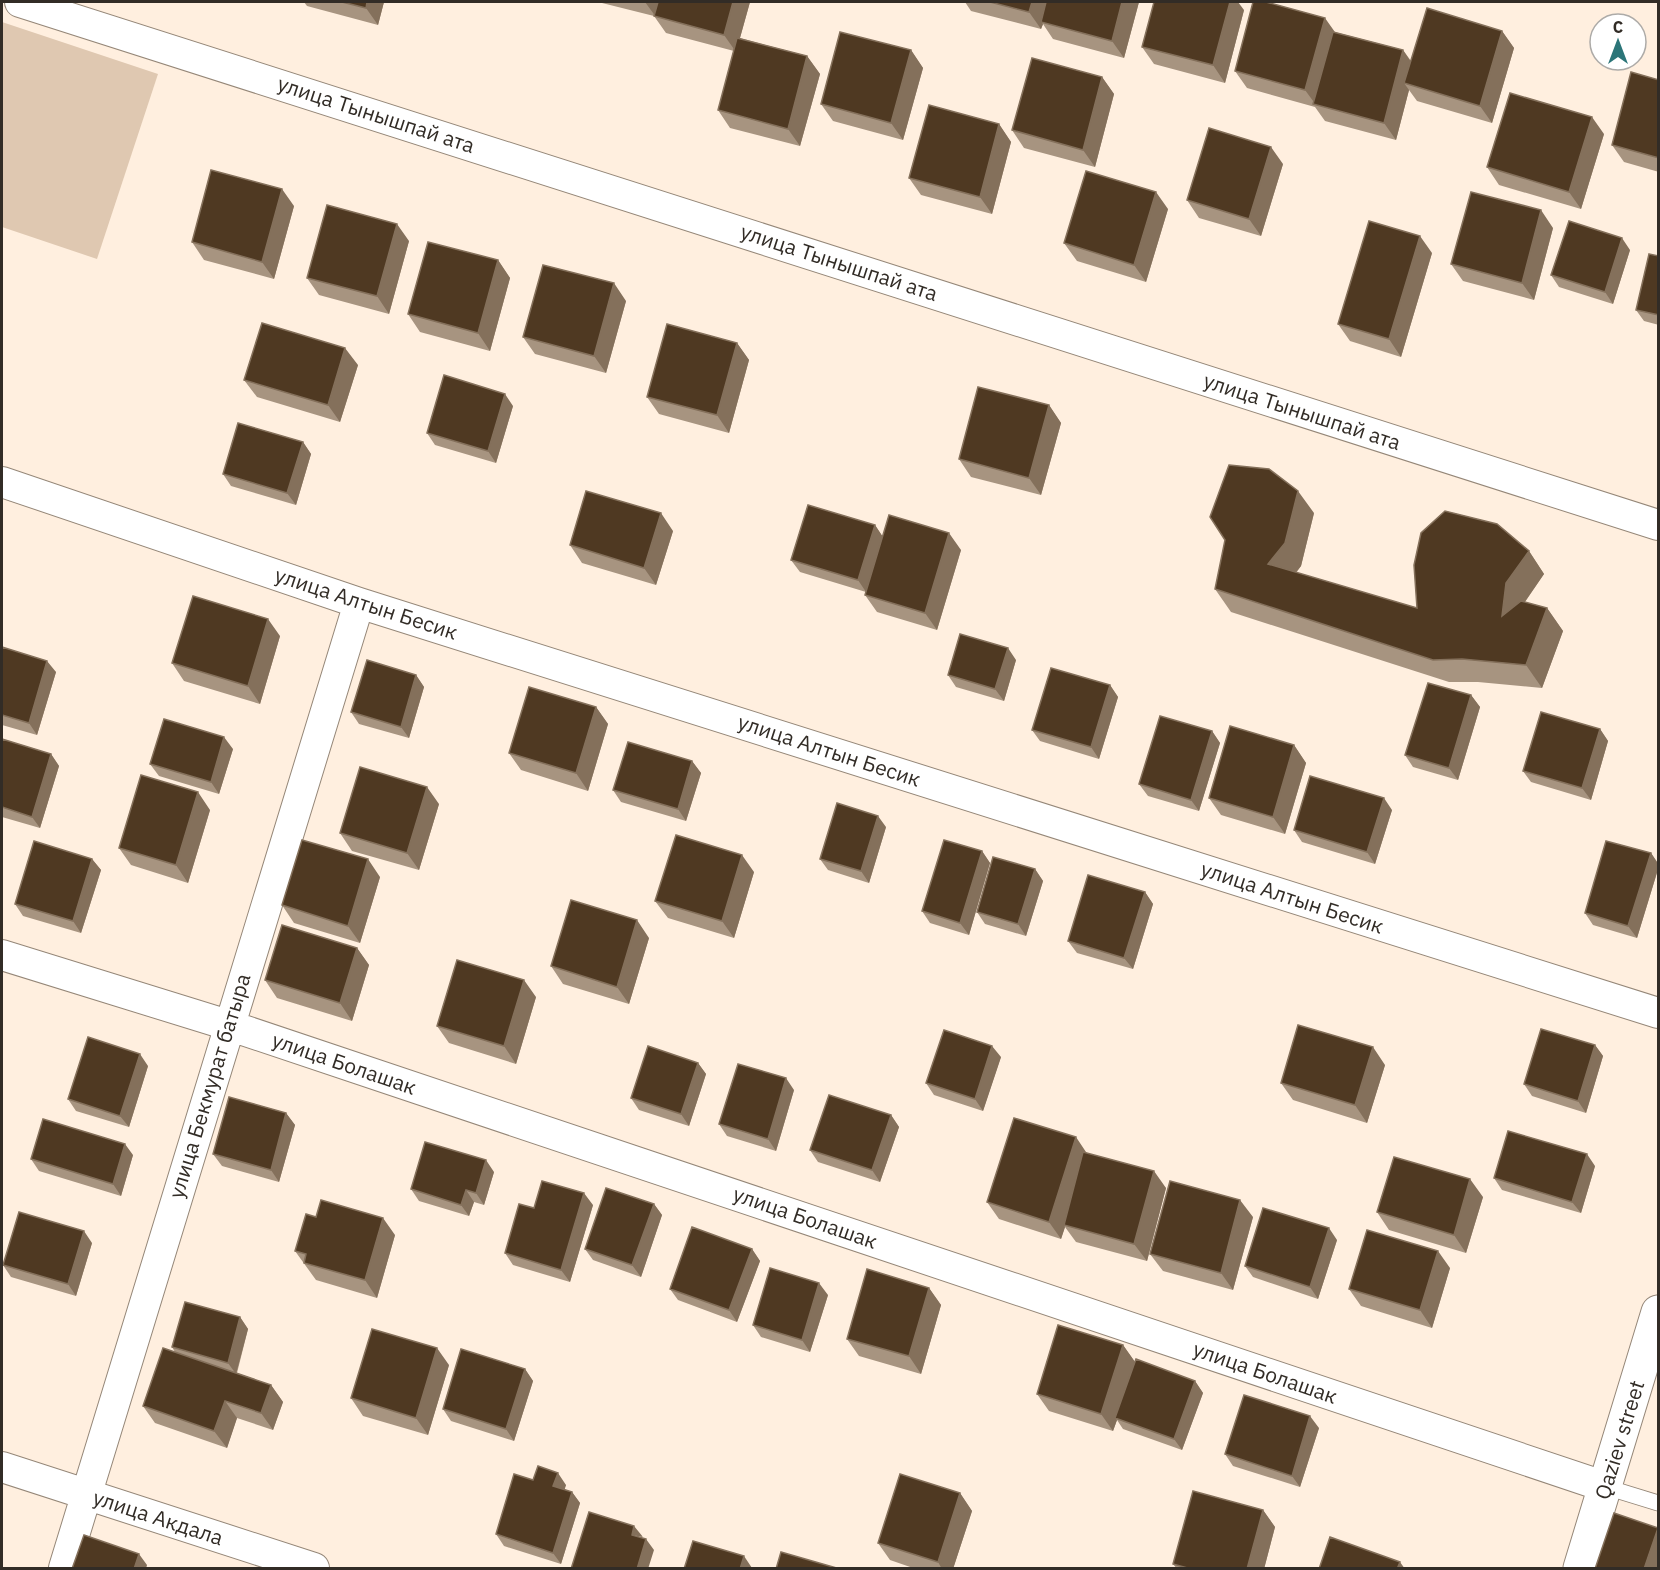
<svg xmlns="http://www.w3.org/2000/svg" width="1660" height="1570" font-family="'IBM Plex Sans',sans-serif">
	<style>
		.green { fill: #dfc8b1 }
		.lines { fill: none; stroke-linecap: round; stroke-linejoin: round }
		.service-casing { stroke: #958778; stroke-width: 17 }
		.minor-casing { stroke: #958778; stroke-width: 32 }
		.tertiary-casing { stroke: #958778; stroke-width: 35 }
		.service { stroke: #fff; stroke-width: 15 }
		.minor { stroke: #fff; stroke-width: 30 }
		.tertiary { stroke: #fff; stroke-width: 33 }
		.wall { fill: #a79480 }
		.shaded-wall { fill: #84705b }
		.building { fill: #4f3922; stroke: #84705b; stroke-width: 1.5 }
		.labels { text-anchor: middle; stroke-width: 6; stroke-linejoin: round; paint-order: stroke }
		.street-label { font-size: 21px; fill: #322c26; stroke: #fff }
	</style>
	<rect width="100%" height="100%" fill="#ffefdf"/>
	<path class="green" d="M2,22L158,74L97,259L2,227Z"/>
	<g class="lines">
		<defs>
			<path id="service" d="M1606,1487L1658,1503"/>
			<path id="minor" d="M20,2L1658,525
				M2,482L359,603L1658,1013
				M2,955L228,1025L1606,1487
				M2,1467L314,1568
				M64,1568L359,603"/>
			<path id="tertiary" d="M1580,1568L1658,1312"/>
		</defs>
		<use href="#service" class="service-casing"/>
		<use href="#minor" class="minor-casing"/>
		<use href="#tertiary" class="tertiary-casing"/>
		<use href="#service" class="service"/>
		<use href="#minor" class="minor"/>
		<use href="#tertiary" class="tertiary"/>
	</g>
	<path class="wall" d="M304,2H384L378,25L307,6Z
		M598,2H750L740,38L807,56L820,74L800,146L730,128L718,110L734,51L666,33L654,16Z
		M965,2H1139L1124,58L1053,39L1043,24L1041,29L971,11Z
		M1244,10L1225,83L1154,64L1142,47Z
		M1502,31L1514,48L1492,123L1417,101L1409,90L1396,140L1325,121L1315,107L1247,88L1235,71L1335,32L1403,50L1411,61Z
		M911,50L923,68L903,140L833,121L821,104Z
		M1102,77L1114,94L1095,167L1024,148L1012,130Z
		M1659,80V172L1624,162L1612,145Z
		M999,124L1011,142L992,214L921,195L909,178Z
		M1604,134L1581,209L1499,185L1487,167Z
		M1283,164L1261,236L1199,218L1187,200Z
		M294,206L274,279L204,260L192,242Z
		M1168,209L1146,282L1077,261L1064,243Z
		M1553,228L1534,300L1463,281L1451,264Z
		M409,241L389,314L319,295L307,278Z
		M1630,250L1613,304L1559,287L1551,275Z
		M1432,253L1401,357L1350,341L1338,324Z
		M1659,256V325L1644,321L1636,310Z
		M498,260L510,278L490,351L420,332L408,314Z
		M626,301L606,373L535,354L523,337Z
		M737,343L749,360L729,433L659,414L647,397Z
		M358,365L340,422L257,397L244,380Z
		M1049,405L1061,423L1041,495L971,477L959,459Z
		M513,406L496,463L435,445L427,433Z
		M303,442L311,454L296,505L231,486L223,474Z
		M1314,513L1301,566L1296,573L1417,608L1529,551L1544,574L1525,602L1547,608L1563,631L1542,688L1478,682H1449L1231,612L1215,589Z
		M875,525L882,536L961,550L937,630L877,612L865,595L866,592L800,572L791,560Z
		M673,531L656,585L582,563L570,545Z
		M280,636L260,704L184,681L172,663Z
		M2,647L56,672L37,735L2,725Z
		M1016,660L1004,701L956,687L948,675Z
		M416,675L424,687L409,738L359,724L351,712Z
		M1110,685L1118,697L1099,759L1040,741L1032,730Z
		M1471,695L1480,707L1458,780L1413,767L1405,755Z
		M596,707L608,724L588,791L521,770L509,753Z
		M1600,729L1608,741L1591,800L1531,782L1523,771Z
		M1212,731L1220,743L1199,811L1148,796L1139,784Z
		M2,739L51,754L59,766L40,828L2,817Z
		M1294,745L1306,763L1285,834L1221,815L1209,798Z
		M233,749L219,794L159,776L150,764Z
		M692,761L701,773L686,821L621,802L613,790Z
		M439,804L419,870L352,851L340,833Z
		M210,810L188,883L131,865L119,848Z
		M1392,810L1375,864L1302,842L1294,830Z
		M886,827L869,883L828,870L820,859Z
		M982,851L990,863L969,935L930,923L922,911Z
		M1651,853L1659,865V866L1637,938L1593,925L1585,913Z
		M92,859L101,870L81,933L23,916L15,904Z
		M1035,869L1043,881L1026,936L985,924L977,912Z
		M754,872L734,938L668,918L655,901Z
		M380,877L360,943L294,923L282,905Z
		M1145,892L1153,904L1133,969L1077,953L1068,941Z
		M649,938L629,1004L563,984L551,966Z
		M357,948L369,965L352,1021L277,998L265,980Z
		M536,997L516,1064L449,1043L437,1026Z
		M1595,1045L1603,1056L1586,1113L1532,1096L1524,1084Z
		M1001,1057L983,1111L934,1095L926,1083Z
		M698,1063L706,1074L689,1126L639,1110L631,1098Z
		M1385,1065L1367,1123L1293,1100L1281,1083Z
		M148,1066L129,1127L76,1111L68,1099Z
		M794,1090L776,1151L727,1136L719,1124Z
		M286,1113L295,1125L279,1182L222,1166L213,1154Z
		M891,1115L899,1127L880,1182L818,1162L810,1150Z
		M1087,1153L1166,1188L1147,1261L1076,1242L1065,1227L1061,1239L999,1219L987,1202Z
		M133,1155L121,1196L39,1171L31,1159Z
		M1595,1166L1581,1213L1502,1190L1494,1178Z
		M494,1172L484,1205L474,1202L469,1216L419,1201L411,1189Z
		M1483,1197L1466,1253L1389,1230L1377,1212Z
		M654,1204L662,1215L641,1277L593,1260L585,1249Z
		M593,1205L570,1282L513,1265L505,1253L534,1208Z
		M1253,1217L1233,1290L1163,1271L1150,1254Z
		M395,1235L377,1298L316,1280L295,1251Z
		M1337,1240L1318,1299L1253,1277L1245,1266Z
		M92,1243L76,1296L11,1277L3,1265Z
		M752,1249L760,1261L737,1322L678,1300L670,1289Z
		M1450,1268L1432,1328L1361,1306L1349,1289Z
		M929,1288L941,1305L921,1374L859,1356L847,1339Z
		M828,1295L810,1352L761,1337L753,1325Z
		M240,1317L248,1329L237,1373L271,1385L283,1402L273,1430L237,1418L227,1448L155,1423L143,1406L175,1352L172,1347Z
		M1123,1345L1135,1362L1195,1381L1203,1393L1182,1450L1123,1429L1117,1420L1113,1431L1049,1411L1037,1394Z
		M449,1365L428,1435L363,1416L351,1398Z
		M525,1369L533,1381L514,1441L451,1421L443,1409Z
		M1319,1428L1300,1487L1233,1466L1225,1454Z
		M533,1480L566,1485L564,1489L572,1492L580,1503L561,1564L504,1546L496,1534Z
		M960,1493L972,1511L953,1569H916L890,1560L878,1543Z
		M1263,1510L1275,1527L1264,1569H1177L1173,1564Z"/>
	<path class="shaded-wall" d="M367,2H384L378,25L366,8Z
		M645,2H660L656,17Z
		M733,2H750L736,52L724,35Z
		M1032,2H1049L1041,22L1043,24L1041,29L1029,12Z
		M1122,2H1139L1124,58L1112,41Z
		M1230,2H1238L1244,10L1225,83L1213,65Z
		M1325,18L1337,35L1316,105L1305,90Z
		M1502,31L1514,48L1492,123L1480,106Z
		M911,50L923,68L903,140L891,123Z
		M1403,50L1415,68L1404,83L1409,90L1396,140L1384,123Z
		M807,56L820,74L800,146L788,129Z
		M1102,77L1114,94L1095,167L1083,150Z
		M1592,117L1604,134L1581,209L1569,192Z
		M999,124L1011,142L992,214L980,197Z
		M1271,147L1283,164L1261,236L1249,219Z
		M282,189L294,206L274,279L262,262Z
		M1156,192L1168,209L1146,282L1134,265Z
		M1541,210L1553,228L1534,300L1522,283Z
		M397,224L409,241L389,314L377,296Z
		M1420,236L1432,253L1401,357L1389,339Z
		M1622,238L1630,250L1613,304L1605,292Z
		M498,260L510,278L490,351L478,333Z
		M614,283L626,301L606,373L594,356Z
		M737,343L749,360L729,433L717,415Z
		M345,348L358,365L340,422L328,405Z
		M505,394L513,406L496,463L488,451Z
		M1049,405L1061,423L1041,495L1029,478Z
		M303,442L311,454L296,505L287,493Z
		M1298,491L1314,513L1301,566L1284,587L1268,564Z
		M661,513L673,531L656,585L644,568Z
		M875,525L883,537L866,592L858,580Z
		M949,533L961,550L937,630L925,613Z
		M1529,551L1544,574L1522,606L1502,616L1506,583Z
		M1547,608L1563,631L1542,688L1526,665Z
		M268,619L280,636L260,704L248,686Z
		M1008,648L1016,660L1004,701L995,689Z
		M47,661L56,672L37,735L29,723Z
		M416,675L424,687L409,738L401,727Z
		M1110,685L1118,697L1099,759L1091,747Z
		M1471,695L1480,707L1458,780L1449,768Z
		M596,707L608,724L588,791L576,773Z
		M1600,729L1608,741L1591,800L1582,788Z
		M1212,731L1220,743L1199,811L1191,800Z
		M224,737L233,749L219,794L211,782Z
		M1294,745L1306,763L1285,834L1273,817Z
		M51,754L59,766L40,828L32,817Z
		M692,761L701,773L686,821L678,809Z
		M427,787L439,804L419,870L407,853Z
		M198,792L210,810L188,883L176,865Z
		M1384,798L1392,810L1375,864L1367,852Z
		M878,816L886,827L869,883L861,871Z
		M982,851L990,863L969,935L960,923Z
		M1651,853L1659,865V866L1637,938L1628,926Z
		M742,855L754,872L734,938L722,921Z
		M92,859L101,870L81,933L73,921Z
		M368,859L380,877L360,943L348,926Z
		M1035,869L1043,881L1026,936L1018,924Z
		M1145,892L1153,904L1133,969L1124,958Z
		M637,920L649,938L629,1004L617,987Z
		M357,948L369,965L352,1021L340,1003Z
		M524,980L536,997L516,1064L504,1046Z
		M1595,1045L1603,1056L1586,1113L1578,1101Z
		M992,1046L1001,1057L983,1111L975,1099Z
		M1373,1047L1385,1065L1367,1123L1355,1105Z
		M140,1054L148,1066L129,1127L120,1116Z
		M698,1063L706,1074L689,1126L681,1114Z
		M786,1078L794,1090L776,1151L768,1139Z
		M286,1113L295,1125L279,1182L271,1170Z
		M891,1115L899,1127L880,1182L872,1170Z
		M1076,1137L1088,1155L1064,1225L1065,1227L1061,1239L1049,1222Z
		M125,1144L133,1155L121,1196L113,1184Z
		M1587,1154L1595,1166L1581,1213L1572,1202Z
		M486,1160L494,1172L484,1205L476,1193Z
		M1154,1171L1166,1188L1147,1261L1134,1244Z
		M1470,1179L1483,1197L1466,1253L1454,1235Z
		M466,1190L474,1202L469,1216L461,1205Z
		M584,1193L593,1205L570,1282L561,1270Z
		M1240,1200L1253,1217L1233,1290L1221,1273Z
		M654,1204L662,1215L641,1277L632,1265Z
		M383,1218L395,1235L377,1298L365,1280Z
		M1329,1228L1337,1240L1318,1299L1310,1287Z
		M84,1231L92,1243L76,1296L68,1284Z
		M752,1249L760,1261L737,1322L729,1310Z
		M1438,1251L1450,1268L1432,1328L1420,1310Z
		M819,1283L828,1295L810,1352L802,1340Z
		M929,1288L941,1305L921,1374L909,1356Z
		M240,1317L248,1329L236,1374L228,1363Z
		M1123,1345L1135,1362L1115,1418L1117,1420L1113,1431L1101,1414Z
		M437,1348L449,1365L428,1435L416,1418Z
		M525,1369L533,1381L514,1441L506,1429Z
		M1195,1381L1203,1393L1182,1450L1174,1439Z
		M271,1385L283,1402L273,1430L261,1413Z
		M225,1401L237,1418L227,1448L214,1431Z
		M1310,1416L1319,1428L1300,1487L1292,1476Z
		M558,1473L566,1485L562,1498L553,1486Z
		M572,1492L580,1503L561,1564L553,1553Z
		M960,1493L972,1511L953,1569H942L938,1562Z
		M1263,1510L1275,1527L1264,1569H1247Z
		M634,1526L643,1537L632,1535Z
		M1658,1528L1659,1569H1644Z
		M646,1539L654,1550L648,1569H637Z
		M139,1554L147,1565L146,1569H134Z
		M744,1556L752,1568V1569H740Z
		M1400,1562L1405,1569H1397Z"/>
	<path class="building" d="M342,2H367L366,8Z
		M658,2H733L724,35L654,16Z
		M990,2H1032L1029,12Z
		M1046,2H1122L1112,41L1041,22Z
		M1154,2H1230L1213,65L1142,47Z
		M1253,2H1266L1325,18L1305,90L1235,71Z
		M1427,8L1502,31L1480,106L1404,83Z
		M840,32L911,50L891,123L821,104Z
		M1333,32L1403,50L1384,123L1313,104Z
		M737,38L807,56L788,129L718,110Z
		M1032,58L1102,77L1083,150L1012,130Z
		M1631,72L1659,80V158L1612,145Z
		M1510,93L1592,117L1569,192L1487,167Z
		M929,105L999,124L980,197L909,178Z
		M1209,128L1271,147L1249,219L1187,200Z
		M211,170L282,189L262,262L192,242Z
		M1086,171L1156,192L1134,265L1064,243Z
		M1471,192L1541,210L1522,283L1451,264Z
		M327,205L397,224L377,296L307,278Z
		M1369,221L1420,236L1389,339L1338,324Z
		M1569,221L1622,238L1605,292L1551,275Z
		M428,242L498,260L478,333L408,314Z
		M1649,254L1659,256V315L1636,310Z
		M543,265L614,283L594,356L523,337Z
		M262,323L345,348L328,405L244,380Z
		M667,324L737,343L717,415L647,397Z
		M444,375L505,394L488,451L427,433Z
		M978,387L1049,405L1029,478L959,459Z
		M238,423L303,442L287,493L223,474Z
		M1229,465L1269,469L1298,491L1285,543L1268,564L1417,608L1414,565L1421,533L1445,511L1497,524L1529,551L1506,583L1502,616L1521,601L1547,608L1526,665L1462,659L1433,660L1215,589L1225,540L1210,517Z
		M586,491L661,513L644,568L570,545Z
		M808,505L875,525L858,580L791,560Z
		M889,515L949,533L925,613L865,595Z
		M193,596L268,619L248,686L172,663Z
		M960,634L1008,648L995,689L948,675Z
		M2,647L47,661L29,723L2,715Z
		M367,660L416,675L401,727L351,712Z
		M1051,668L1110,685L1091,747L1032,730Z
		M1428,683L1471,695L1449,768L1405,755Z
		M529,687L596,707L576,773L509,753Z
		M1541,712L1600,729L1582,788L1523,771Z
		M1160,716L1212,731L1191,800L1139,784Z
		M164,719L224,737L211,782L150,764Z
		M1230,726L1294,745L1273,817L1209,798Z
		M2,739L51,754L32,817L2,807Z
		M628,742L692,761L678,809L613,790Z
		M360,767L427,787L407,853L340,833Z
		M141,775L198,792L176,865L119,848Z
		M1310,776L1384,798L1367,852L1294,830Z
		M837,803L878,816L861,871L820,859Z
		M676,835L742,855L722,921L655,901Z
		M302,840L368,859L348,926L282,905Z
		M944,840L982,851L960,923L922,911Z
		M34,841L92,859L73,921L15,904Z
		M1606,841L1651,853L1628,926L1585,913Z
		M993,857L1035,869L1018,924L977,912Z
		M1088,875L1145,892L1124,958L1068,941Z
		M571,900L637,920L617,987L551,966Z
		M282,925L357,948L340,1003L265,980Z
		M457,960L524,980L504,1046L437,1026Z
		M1298,1025L1373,1047L1355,1105L1281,1083Z
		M1541,1029L1595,1045L1578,1101L1524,1084Z
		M944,1030L992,1046L975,1099L926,1083Z
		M88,1037L140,1054L120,1116L68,1099Z
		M648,1046L698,1063L681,1114L631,1098Z
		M738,1064L786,1078L768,1139L719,1124Z
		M829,1095L891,1115L872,1170L810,1150Z
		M229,1097L286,1113L271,1170L213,1154Z
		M1014,1118L1076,1137L1049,1222L987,1202Z
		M43,1119L125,1144L113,1184L31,1159Z
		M1508,1131L1587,1154L1572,1202L1494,1178Z
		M425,1142L486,1160L476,1193L466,1190L461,1205L411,1189Z
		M1083,1152L1154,1171L1134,1244L1064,1225Z
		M1394,1157L1470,1179L1454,1235L1377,1212Z
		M542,1181L584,1193L561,1270L505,1253L519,1204L534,1208Z
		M1170,1181L1240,1200L1221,1273L1150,1254Z
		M606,1188L654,1204L632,1265L585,1249Z
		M321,1200L383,1218L365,1280L304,1263L306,1254L295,1251L306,1214L316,1217Z
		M1263,1208L1329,1228L1310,1287L1245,1266Z
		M19,1212L84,1231L68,1284L3,1265Z
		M692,1227L752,1249L729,1310L670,1289Z
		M1367,1230L1438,1251L1420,1310L1349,1289Z
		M770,1268L819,1283L802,1340L753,1325Z
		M867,1269L929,1288L909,1356L847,1339Z
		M185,1302L240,1317L228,1363L172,1347Z
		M1058,1325L1123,1345L1101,1414L1037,1394Z
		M372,1329L437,1348L416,1418L351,1398Z
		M163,1348L271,1385L261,1413L225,1401L214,1431L143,1406Z
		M461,1349L525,1369L506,1429L443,1409Z
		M1136,1359L1195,1381L1174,1439L1115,1418Z
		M1244,1395L1310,1416L1292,1476L1225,1454Z
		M538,1466L558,1473L553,1486L572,1492L553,1553L496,1534L514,1474L533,1480Z
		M900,1474L960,1493L938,1562L878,1543Z
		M1193,1491L1263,1510L1247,1569H1191L1173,1564Z
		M589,1512L634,1526L632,1535L646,1539L637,1569H571Z
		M1614,1513L1658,1528L1644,1569H1595Z
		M84,1535L139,1554L134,1569H72Z
		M1330,1537L1400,1562L1397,1569H1319Z
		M693,1541L744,1556L740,1569H684Z
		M781,1552L840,1569H776Z"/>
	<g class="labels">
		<g class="street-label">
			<text transform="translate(376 115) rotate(18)" y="7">улица Тынышпай ата</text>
			<text transform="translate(839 263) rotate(18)" y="7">улица Тынышпай ата</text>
			<text transform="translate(1302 412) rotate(18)" y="7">улица Тынышпай ата</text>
			<text transform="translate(366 604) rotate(18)" y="7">улица Алтын Бесик</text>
			<text transform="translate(829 751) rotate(18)" y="7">улица Алтын Бесик</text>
			<text transform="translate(1292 898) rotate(18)" y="7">улица Алтын Бесик</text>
			<text transform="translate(344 1064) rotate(19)" y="7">улица Болашак</text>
			<text transform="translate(210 1086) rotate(-73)" y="7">улица Бекмурат батыра</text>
			<text transform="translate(805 1218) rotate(19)" y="7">улица Болашак</text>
			<text transform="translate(1265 1373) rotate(19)" y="7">улица Болашак</text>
			<text transform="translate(1620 1440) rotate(-73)" y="7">Qaziev street</text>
			<text transform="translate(158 1518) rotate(18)" y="7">улица Акдала</text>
		</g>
	</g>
	<rect width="1660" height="1570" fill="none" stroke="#322c26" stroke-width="6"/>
	<g transform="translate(1618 42)"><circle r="28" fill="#ffffff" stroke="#adaba8" stroke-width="1.5"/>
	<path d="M0-4.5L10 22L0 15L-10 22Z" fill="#2b7578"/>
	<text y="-9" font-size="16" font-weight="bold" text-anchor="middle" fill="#322c26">С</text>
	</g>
</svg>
